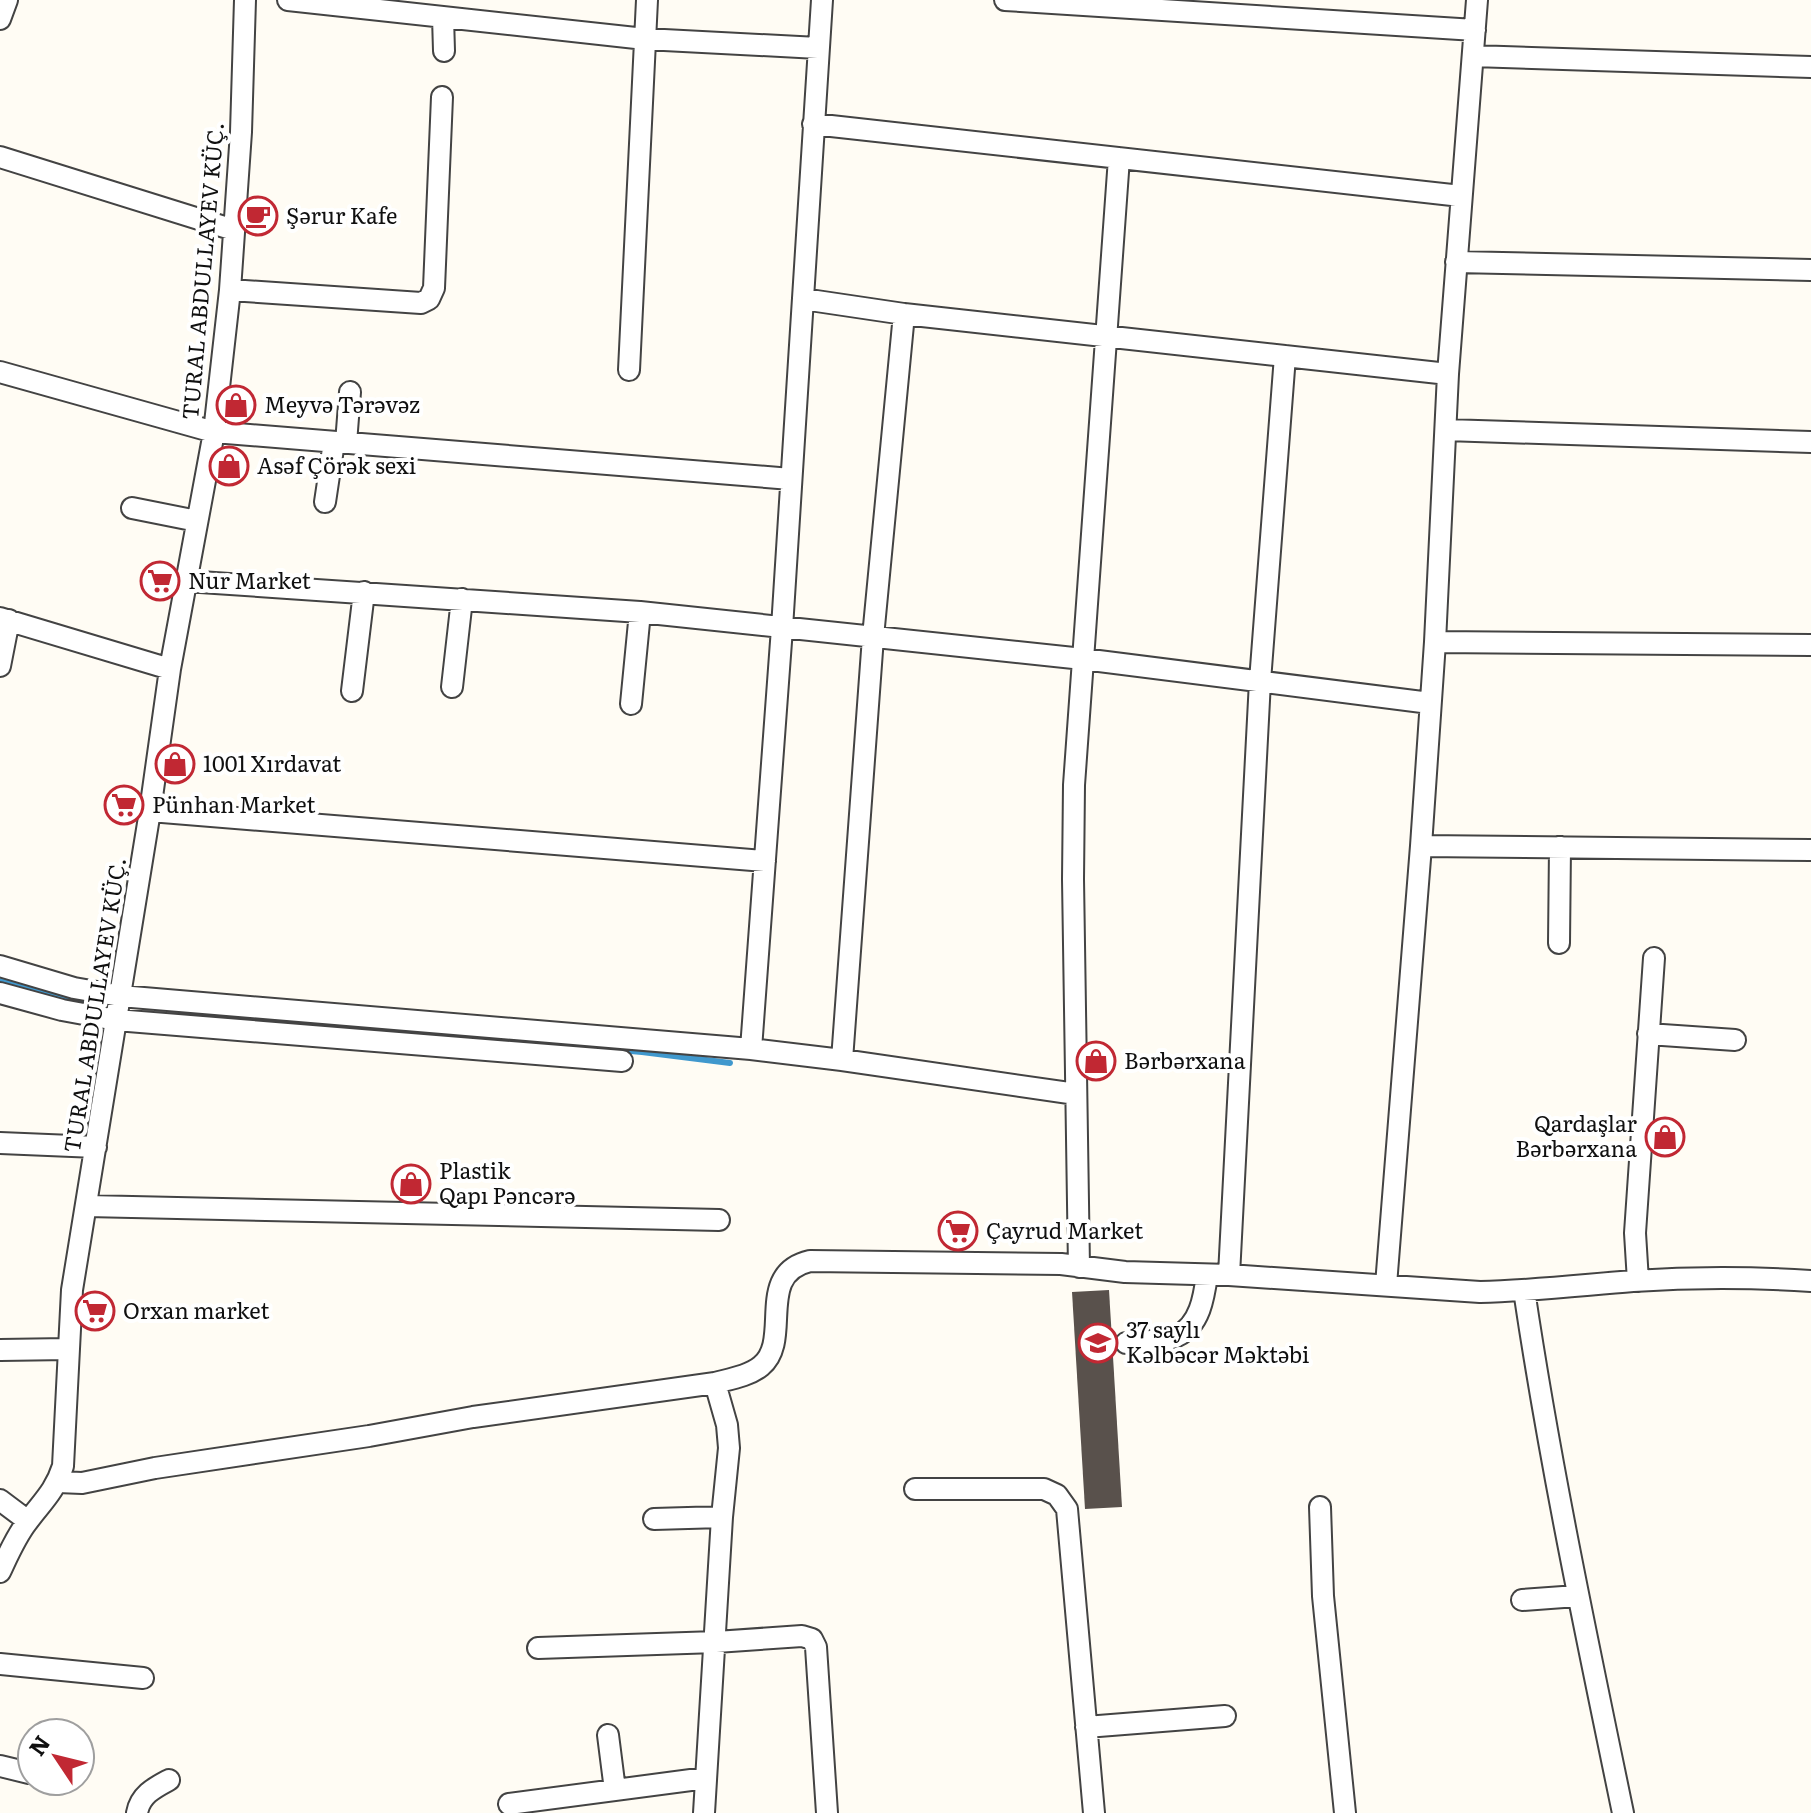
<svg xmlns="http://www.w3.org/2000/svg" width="1811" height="1813" font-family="Literata,serif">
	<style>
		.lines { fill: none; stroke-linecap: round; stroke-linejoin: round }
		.stream { stroke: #4098cd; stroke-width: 6 }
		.building { fill: #59514c }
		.minor-casing { stroke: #434343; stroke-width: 24 }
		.minor { stroke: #fff; stroke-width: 20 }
		.labels { text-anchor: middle; stroke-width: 8; stroke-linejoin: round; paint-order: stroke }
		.poi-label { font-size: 22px; fill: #101010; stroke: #fff; text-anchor: start }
		.street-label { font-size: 22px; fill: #101010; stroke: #fff }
	</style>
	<rect width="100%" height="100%" fill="#fffcf4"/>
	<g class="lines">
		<path class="stream" d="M0,979L101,1006
			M191,1012L642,1052L730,1063"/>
	</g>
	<path class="building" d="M1109,1290L1122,1507L1085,1509L1072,1292Z"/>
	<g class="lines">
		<defs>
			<path id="minor" d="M288,0L645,39L818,48
				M1005,0L1475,30
				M443,17L444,51
				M0,19L7,0
				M1473,56L1811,67
				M813,124L1461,196
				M0,157L234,230
				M1456,262L1811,270
				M230,290L421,303L429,299L434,288L442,97
				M803,299L904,314L1448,374
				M629,370L647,0
				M0,372L214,432L791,479
				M1446,430L1811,442
				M346,443L350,392
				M325,502L334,442
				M132,508L197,521
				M185,581L640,612L1083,659L1430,703
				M0,618L170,669
				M1435,642L1811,645
				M0,666L9,620
				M452,687L462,599
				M352,691L364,592
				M631,704L640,612
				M150,811L765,861
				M1421,846L1811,850
				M1559,943L1560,847
				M0,966L74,988L120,996L751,1049L842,1060L1076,1094
				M0,993L62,1010L116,1020L622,1061
				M1648,1034L1735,1040
				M751,1049L782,628L822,0
				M842,1060L873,637L904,314
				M0,1143L96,1147
				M87,1206L719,1220
				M1079,1267L1073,879L1074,785L1119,158
				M1229,1275L1260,681L1285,356
				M1638,1281L1635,1233L1654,958
				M1386,1285L1421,846L1435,642L1448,374L1477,0
				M1524,1290C1550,1465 1587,1639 1623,1813
				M1126,1343C1139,1341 1166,1342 1177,1336C1200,1325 1204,1297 1207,1275
				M0,1350L68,1349
				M58,1482L82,1483L155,1468L369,1436L473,1417L715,1383C730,1379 749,1376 761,1366C793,1340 754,1274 810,1261L1061,1264L1125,1272L1229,1275L1480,1292C1531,1291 1582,1285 1633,1281C1692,1277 1752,1277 1811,1281
				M915,1489H1044L1057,1495L1067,1509L1094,1813
				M0,1500L28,1521
				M1320,1507L1323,1596L1345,1813
				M654,1519L722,1517
				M0,1572C8,1555 16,1536 28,1521C43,1501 55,1491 63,1466L72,1290L150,811L170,669L214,432L230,290L241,132L245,0
				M1522,1600L1577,1596
				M538,1648L716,1642L802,1636L812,1639L816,1647L827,1813
				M0,1664L143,1678
				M1086,1727L1225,1716
				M608,1735L615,1790
				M0,1766L29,1773
				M509,1804L706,1778
				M137,1813C140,1795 154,1788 169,1780
				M704,1813L722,1517L729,1448L727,1425L715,1383"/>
		</defs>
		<use href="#minor" class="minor-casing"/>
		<use href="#minor" class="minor"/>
	</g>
	<defs>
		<symbol id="cafe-ring" viewBox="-11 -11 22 22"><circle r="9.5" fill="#fff" stroke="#c12833" stroke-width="1.5"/><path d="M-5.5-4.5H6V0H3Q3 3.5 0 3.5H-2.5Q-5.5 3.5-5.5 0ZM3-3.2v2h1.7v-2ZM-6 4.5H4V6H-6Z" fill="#c12833"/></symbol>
		<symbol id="shop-ring" viewBox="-11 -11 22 22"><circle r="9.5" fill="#fff" stroke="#c12833" stroke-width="1.5"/><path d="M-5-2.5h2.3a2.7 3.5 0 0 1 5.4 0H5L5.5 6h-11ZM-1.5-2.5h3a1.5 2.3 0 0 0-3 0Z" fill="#c12833"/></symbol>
		<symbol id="supermarket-ring" viewBox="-11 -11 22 22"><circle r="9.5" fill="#fff" stroke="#c12833" stroke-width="1.5"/><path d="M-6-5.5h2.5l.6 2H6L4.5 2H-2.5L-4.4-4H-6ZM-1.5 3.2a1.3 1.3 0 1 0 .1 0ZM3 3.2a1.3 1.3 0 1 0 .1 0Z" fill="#c12833"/></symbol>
		<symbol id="school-ring" viewBox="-11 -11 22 22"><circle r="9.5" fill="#fff" stroke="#c12833" stroke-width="1.5"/><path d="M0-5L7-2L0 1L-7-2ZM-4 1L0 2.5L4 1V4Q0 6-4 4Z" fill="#c12833"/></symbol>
	</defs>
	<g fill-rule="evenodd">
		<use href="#cafe-ring" x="236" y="194" width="44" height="44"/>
		<use href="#shop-ring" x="214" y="383" width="44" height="44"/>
		<use href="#shop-ring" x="207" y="444" width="44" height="44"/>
		<use href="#supermarket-ring" x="138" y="559" width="44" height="44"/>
		<use href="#shop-ring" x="153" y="742" width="44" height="44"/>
		<use href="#supermarket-ring" x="102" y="783" width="44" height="44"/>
		<use href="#shop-ring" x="1074" y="1039" width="44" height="44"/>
		<use href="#shop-ring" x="1643" y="1115" width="44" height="44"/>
		<use href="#shop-ring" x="389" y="1162" width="44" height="44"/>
		<use href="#supermarket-ring" x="936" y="1209" width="44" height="44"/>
		<use href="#supermarket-ring" x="73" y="1289" width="44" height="44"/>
		<use href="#school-ring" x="1076" y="1321" width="44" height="44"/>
	</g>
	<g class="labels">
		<g class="poi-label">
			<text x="286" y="224">Şərur Kafe</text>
			<text x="264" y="413">Meyvə Tərəvəz</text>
			<text x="257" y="474">Asəf Çörək sexi</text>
			<text x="188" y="589">Nur Market</text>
			<text x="203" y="772">1001 Xırdavat</text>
			<text x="152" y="813">Pünhan Market</text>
			<text x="1124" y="1069">Bərbərxana</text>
			<text x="1637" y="1132" text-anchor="end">Qardaşlar<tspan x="1637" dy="25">Bərbərxana</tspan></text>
			<text x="439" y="1179">Plastik<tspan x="439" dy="25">Qapı Pəncərə</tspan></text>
			<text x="986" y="1239">Çayrud Market</text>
			<text x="123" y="1319">Orxan market</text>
			<text x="1126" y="1338">37 saylı<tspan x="1126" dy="25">Kəlbəcər Məktəbi</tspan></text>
		</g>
		<g class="street-label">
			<text transform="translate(203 271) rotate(-85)" y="8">TURAL ABDULLAYEV KÜÇ.</text>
			<text transform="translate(95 1005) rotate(-81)" y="8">TURAL ABDULLAYEV KÜÇ.</text>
		</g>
	</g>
	<g transform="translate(56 1757) rotate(305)"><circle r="38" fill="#ffffff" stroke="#9f9f9f" stroke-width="2"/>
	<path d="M0-6L14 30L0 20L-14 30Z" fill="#c12833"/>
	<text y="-12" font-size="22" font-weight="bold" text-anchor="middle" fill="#101010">N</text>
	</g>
</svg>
